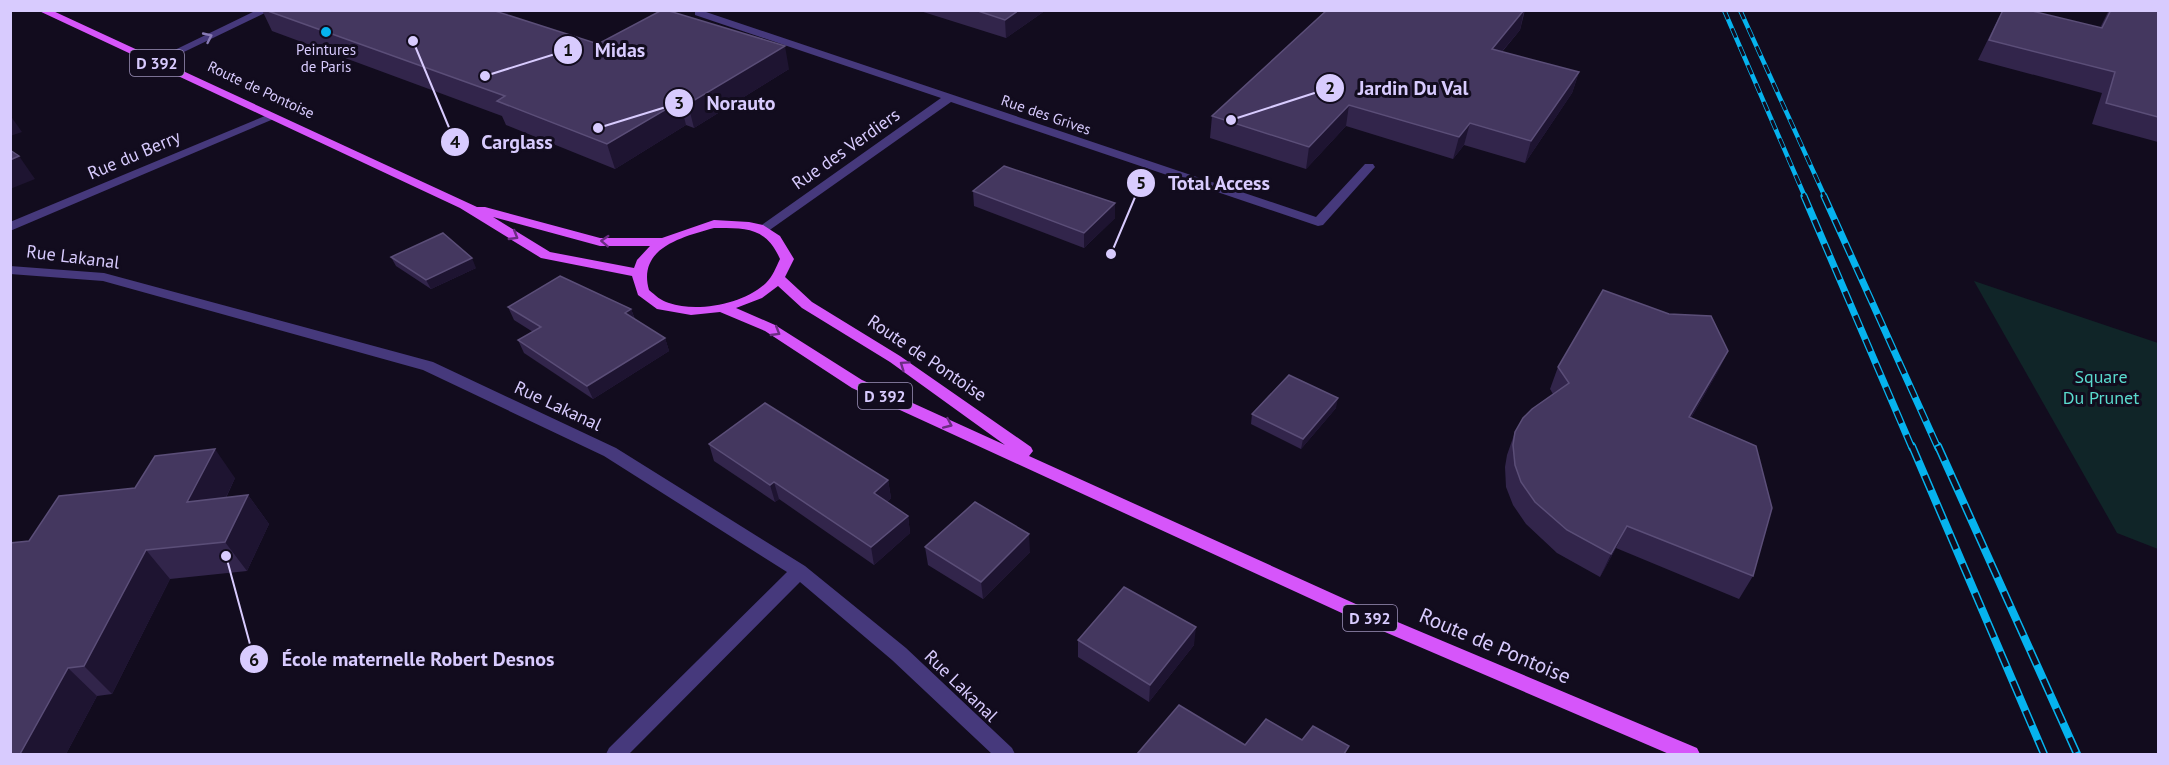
<svg xmlns="http://www.w3.org/2000/svg" width="2169" height="765" font-family="'PT Sans',sans-serif">
	<style>
		.green { fill: #102528 }
		.lines { fill: none; stroke-linecap: round; stroke-linejoin: round }
		.street { fill: #46397c; fill-rule: evenodd }
		.primary { fill: #d655fa; fill-rule: evenodd }
		.rail-far2-casing { stroke: #06b3ee; stroke-width: 4.5 }
		.rail-far1-casing { stroke: #06b3ee; stroke-width: 7 }
		.rail-casing { stroke: #06b3ee; stroke-width: 8 }
		.rail-far2 { stroke: #120c1e; stroke-width: 3; stroke-dasharray: 10; stroke-linecap: butt }
		.rail-far1 { stroke: #120c1e; stroke-width: 4.5; stroke-dasharray: 13; stroke-linecap: butt }
		.rail { stroke: #120c1e; stroke-width: 5; stroke-dasharray: 16; stroke-linecap: butt }
		.wall { fill: #32254b }
		.shaded-wall { fill: #1e1431 }
		.building { fill: #44375f; stroke: #5b4e78; stroke-width: 1.5 }
		.oneway { stroke: #887bb6 }
		.oneway2 { stroke: #6a2d81 }
		.poi-dot { fill: #06b3ee; stroke: #120c1e; stroke-width: 2 }
		.labels { text-anchor: middle; stroke-width: 6; stroke-linejoin: round; paint-order: stroke }
		.far-poi-label { font-size: 15px; fill: #d8cbfe; stroke: #120c1e }
		.far-street-label { font-size: 15px; fill: #d8cbfe; stroke: #120c1e }
		.shield { fill: #120c1e; stroke: #9d92bb; stroke-width: 1.5 }
		.shield-label { font-size: 16px; font-weight: bold; fill: #d8cbfe }
		.street-label { font-size: 18px; fill: #d8cbfe; stroke: #120c1e }
		.park-label { font-size: 18px; fill: #5adbce; stroke: #120c1e }
		.near-street-label { font-size: 21px; fill: #d8cbfe; stroke: #120c1e }
		.leader { fill: none; stroke: #d8cbfe; stroke-width: 2 }
		.callout-dot { fill: #d8cbfe; stroke: #120c1e; stroke-width: 2 }
		.mark-label { font-size: 18px; text-anchor: middle; font-weight: bold; fill: #111 }
		.callout-label { font-size: 20px; text-anchor: middle; font-weight: bold; fill: #d8cbfe; stroke: #120c1e; stroke-width: 6; stroke-linejoin: round; paint-order: stroke }
	</style>
	<rect width="100%" height="100%" fill="#120c1e"/>
	<path class="green" d="M1974,281L2158,343V549L2117,533Z"/>
	<g class="lines">
		<path class="street" d="M257,10H271L159,64H151L150,62Z
			M695,11H703L1316,217L1365,164H1373L1375,167L1323,225L1318,226L951,102L764,234L759,233L758,230L759,227L941,98L695,15Z
			M272,113L278,116L276,118L10,231V222Z
			M10,266L104,273L433,362L616,448L805,566L906,648L1012,748L1015,754H992L892,660L800,582L629,754H606L609,748L787,572L604,456L423,370L103,281L10,274Z"/>
		<path class="primary" d="M37,10H51L477,207H485L600,238H662L714,220L749,222L763,225L780,236L794,259L785,277L812,302L900,356L1031,447L1033,451L1029,456L1369,610L1697,748L1700,754H1669L1357,620L852,388L765,331L720,312L691,315L657,309L638,295L632,276L541,258L460,208ZM493,217L600,246H650L637,260L634,268L550,252ZM714,228C746,228 766,227 780,259C776,267 773,276 766,283C744,304 697,313 669,303C661,301 655,295 649,290C637,248 682,237 714,228ZM778,286L802,308L890,362L1005,445L862,380L775,325L736,308L762,298Z"/>
		<defs>
			<path id="rail-far2" d="M1724,10L1805,197
				M1740,10L1825,197"/>
			<path id="rail-far1" d="M1804,196L1912,448
				M1824,196L1938,448"/>
			<path id="rail" d="M1912,446L2044,754
				M1938,446L2077,754"/>
		</defs>
		<use href="#rail-far2" class="rail-far2-casing"/>
		<use href="#rail-far1" class="rail-far1-casing"/>
		<use href="#rail" class="rail-casing"/>
		<use href="#rail-far2" class="rail-far2"/>
		<use href="#rail-far1" class="rail-far1"/>
		<use href="#rail" class="rail"/>
	</g>
	<path class="wall" d="M262,10H512L505,15L598,44L789,69L694,128L686,125L615,169L506,125L502,116L272,31Z
		M917,10H1046L1006,38Z
		M1327,10H1525L1520,30L1502,52L1579,72L1572,93L1525,163L1464,145L1453,159L1346,126L1306,169L1210,138L1212,116Z
		M2003,10L2100,28L2109,10H2158V142L2092,124L2102,93L1978,60L1995,25Z
		M973,191L1115,218L1084,248L974,206Z
		M391,257L476,268L431,289L396,266Z
		M508,307L631,309L635,319L665,338L669,351L593,399L524,353L518,340L533,332L514,320Z
		M1728,351L1717,373L1691,418L1753,576L1739,599L1616,548L1600,577L1557,553L1526,524L1513,505L1506,487L1505,467L1507,455L1515,432L1553,394L1550,389L1558,367Z
		M1336,408L1301,449L1251,424L1252,414Z
		M709,444L888,480L891,498L887,502L908,516L910,533L874,565L779,499L775,502L714,461Z
		M235,478L226,498L248,495L269,524L247,571L170,579L112,694L97,696L66,754H10L29,541Z
		M925,547L1030,552L983,599L928,565Z
		M1078,640L1194,645L1149,702L1078,657Z"/>
	<path class="shaded-wall" d="M475,10H512L513,11L481,27Z
		M1019,10H1046L1006,38L1005,20Z
		M1524,10L1520,30L1486,70L1492,49Z
		M785,46L789,69L694,128L688,104Z
		M1579,72L1572,93L1525,163L1531,141Z
		M680,101L686,125L615,169L607,144Z
		M1349,105L1346,126L1306,169L1309,147Z
		M10,115L22,132L10,136Z
		M1470,123L1464,145L1453,159L1459,137Z
		M19,156L35,179L10,189V160Z
		M1115,203V218L1084,248V233Z
		M472,258L476,268L431,289L426,280Z
		M631,309L636,323L625,313Z
		M665,338L669,351L593,399L587,386Z
		M1728,351L1717,373L1678,440L1689,417Z
		M1338,398L1336,408L1301,449L1303,439Z
		M215,449L235,478L210,531L187,502Z
		M888,480L891,498L877,511L874,493Z
		M774,482L779,499L775,502L770,485Z
		M248,495L269,524L247,571L225,542Z
		M908,516L910,533L874,565L871,547Z
		M1627,526L1616,548L1600,577L1611,554Z
		M1029,534L1030,552L983,599L981,582Z
		M146,550L170,579L112,694L84,666Z
		M1196,627L1194,645L1149,702L1150,685Z
		M68,668L97,696L66,754H20Z"/>
	<path class="building" d="M265,10H492L598,44L662,10H666L785,46L688,104L680,101L607,144L497,101L505,96Z
		M975,10H1019L1005,20Z
		M1327,10H1524L1492,49L1579,72L1531,141L1470,123L1459,137L1349,105L1309,147L1212,116Z
		M2003,10H2028L2102,28L2111,10H2158V117L2106,103L2115,72L1989,40Z
		M10,150L19,156L10,160Z
		M1004,166L1115,203L1084,233L973,191Z
		M443,233L472,258L426,280L391,257Z
		M560,276L631,309L625,313L665,338L587,386L518,340L541,327L508,307Z
		M1603,290L1669,314L1711,316L1728,351L1689,417L1756,446L1772,508L1753,576L1627,526L1611,554L1567,530L1535,502L1521,482L1515,465L1513,445L1515,432L1523,418L1532,409L1569,383L1558,367Z
		M1289,375L1338,398L1303,439L1252,414Z
		M765,403L888,480L874,493L908,516L871,547L774,482L770,485L709,444Z
		M215,449L187,502L248,495L225,542L146,550L84,666L68,668L20,754H10V543L29,541L59,496L135,488L155,456Z
		M975,502L1029,534L981,582L925,547Z
		M1124,587L1196,627L1150,685L1078,640Z
		M1179,705L1245,745L1266,719L1302,740L1313,726L1349,746L1344,754H1137Z"/>
	<defs><path id="oneway-chevron" d="M-2-3.5L2.5 0L-2 3.5" fill="none" stroke-width="1.6" stroke-linecap="round" stroke-linejoin="round" transform="scale(1.5)"/></defs>
	<use class="oneway" href="#oneway-chevron" transform="translate(208 37) rotate(-25)"/>
	<g class="oneway2">
		<use href="#oneway-chevron" transform="translate(514 236) rotate(31)"/>
		<use href="#oneway-chevron" transform="translate(605 241) rotate(-177)"/>
		<use href="#oneway-chevron" transform="translate(776 332) rotate(31)"/>
		<use href="#oneway-chevron" transform="translate(904 365) rotate(-145)"/>
		<use href="#oneway-chevron" transform="translate(948 424) rotate(24)"/>
	</g>
	<circle class="poi-dot" cx="326" cy="32" r="6"/>
	<g class="labels">
		<g class="far-poi-label">
			<text x="326" y="55">Peintures<tspan x="326" dy="17">de Paris</tspan></text>
		</g>
		<g class="far-street-label">
			<text transform="translate(261 90) rotate(25)" y="5">Route de Pontoise</text>
			<text transform="translate(1046 115) rotate(19)" y="5">Rue des Grives</text>
		</g>
		<g class="shield">
			<rect x="130" y="50" width="54" height="26" rx="4.5"/>
			<rect x="858" y="383" width="54" height="26" rx="4.5"/>
			<rect x="1343" y="605" width="54" height="26" rx="4.5"/>
		</g>
		<g class="shield-label">
			<text x="157" y="69">D 392</text>
			<text x="885" y="402">D 392</text>
			<text x="1370" y="624">D 392</text>
		</g>
		<g class="street-label">
			<text transform="translate(846 149) rotate(-35)" y="6">Rue des Verdiers</text>
			<text transform="translate(134 155) rotate(-23)" y="6">Rue du Berry</text>
			<text transform="translate(73 257) rotate(7)" y="6">Rue Lakanal</text>
			<text transform="translate(927 358) rotate(34)" y="6">Route de Pontoise</text>
			<text transform="translate(558 406) rotate(25)" y="6">Rue Lakanal</text>
			<text transform="translate(961 686) rotate(44)" y="6">Rue Lakanal</text>
		</g>
		<g class="park-label">
			<text x="2101" y="383">Square<tspan x="2101" dy="21">Du Prunet</tspan></text>
		</g>
		<g class="near-street-label">
			<text transform="translate(1495 646) rotate(23)" y="7">Route de Pontoise</text>
		</g>
	</g>
	<path class="leader" d="M485 76L568 50M1231 120L1330 88M598 128L679 103M413 41L455 142M1111 254L1141 183M226 556L254 659"/>
	<g class="callout-dot">
		<circle cx="485" cy="76" r="6"/>
		<circle cx="1231" cy="120" r="6"/>
		<circle cx="598" cy="128" r="6"/>
		<circle cx="413" cy="41" r="6"/>
		<circle cx="1111" cy="254" r="6"/>
		<circle cx="226" cy="556" r="6"/>
		<circle cx="568" cy="50" r="15"/>
		<circle cx="1330" cy="88" r="15"/>
		<circle cx="679" cy="103" r="15"/>
		<circle cx="455" cy="142" r="15"/>
		<circle cx="1141" cy="183" r="15"/>
		<circle cx="254" cy="659" r="15"/>
	</g>
	<g class="mark-label">
		<text x="568" y="56">1</text>
		<text x="1330" y="94">2</text>
		<text x="679" y="109">3</text>
		<text x="455" y="148">4</text>
		<text x="1141" y="189">5</text>
		<text x="254" y="666">6</text>
	</g>
	<g class="callout-label">
		<text x="620" y="57">Midas</text>
		<text x="1413" y="95">Jardin Du Val</text>
		<text x="741" y="110">Norauto</text>
		<text x="517" y="149">Carglass</text>
		<text x="1219" y="190">Total Access</text>
		<text x="418" y="666">École maternelle Robert Desnos</text>
	</g>
	<rect width="2169" height="765" fill="none" stroke="#d8cbfe" stroke-width="24"/>
</svg>
